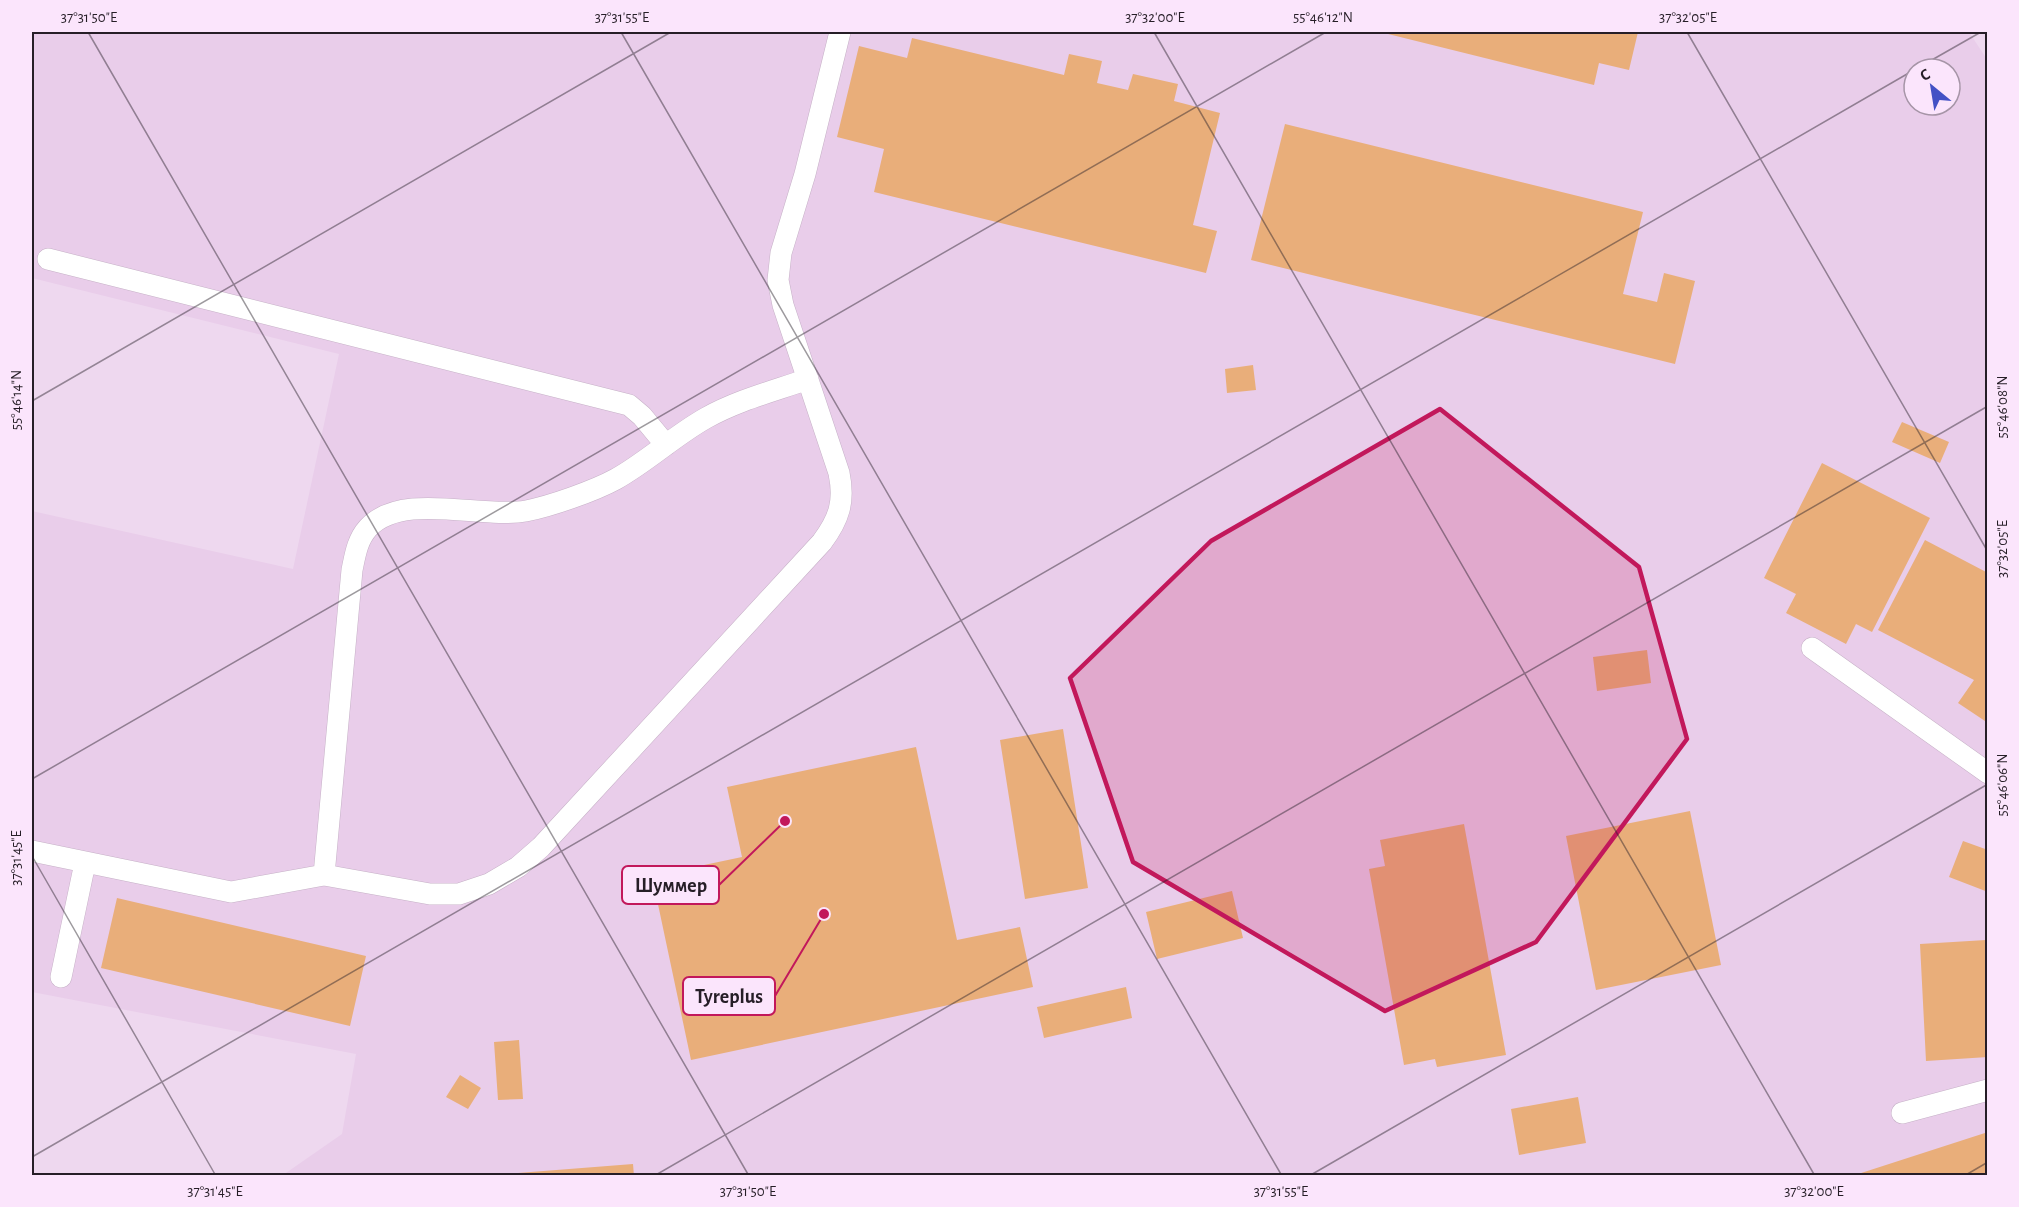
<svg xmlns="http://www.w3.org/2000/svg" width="2019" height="1207" font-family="'Alegreya Sans',sans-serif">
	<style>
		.built { fill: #e9cdea; fill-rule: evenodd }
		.building { fill: #e9ae7a }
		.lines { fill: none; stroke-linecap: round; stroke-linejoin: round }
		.service-casing { stroke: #c6b1c7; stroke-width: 22 }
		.service { stroke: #fff; stroke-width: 21 }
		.marked { fill: #c2185b; fill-opacity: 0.2; stroke: #c2185b; stroke-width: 4.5; stroke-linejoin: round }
		.ticks { fill: none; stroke: #261e27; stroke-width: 1.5; stroke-opacity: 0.45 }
		.leader { fill: none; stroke: #c2185b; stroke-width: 2 }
		.callout-dot { fill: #c2185b; stroke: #fbe5fc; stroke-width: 2 }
		.callout { fill: #fbe5fc; stroke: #c2185b; stroke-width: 2 }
		.callout-label { font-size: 20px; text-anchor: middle; font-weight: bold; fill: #261e27 }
		.neatline { fill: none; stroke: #261e27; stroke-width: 2 }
		.ticks-label { font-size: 15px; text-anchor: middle; fill: #261e27 }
	</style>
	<rect width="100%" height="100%" fill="#eed8ef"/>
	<path class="built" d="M32,32H1969L1988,61L1987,1175H283L342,1134L356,1054L32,992V511L293,569L339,354L32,278ZM1914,69H1950V105H1914Z"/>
	<path class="building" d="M1380,32H1638L1629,70L1599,63L1594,85Z
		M912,38L1064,75L1069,54L1102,61L1097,83L1128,90L1133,74L1178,84L1174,101L1220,113L1193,225L1217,231L1206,273L874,192L884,149L837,137L859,46L907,58Z
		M1285,124L1643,212L1623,294L1657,302L1664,273L1695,281L1675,364L1251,260Z
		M1253,365L1256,390L1227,393L1225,369Z
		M1902,422L1949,442L1940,463L1892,442Z
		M1822,463L1930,518L1872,632L1856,624L1846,644L1786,613L1796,594L1764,578Z
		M1925,540L1988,573V723L1958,703L1974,680L1878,630Z
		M1647,650L1651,683L1597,691L1593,657Z
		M1063,729L1088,888L1025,899L1000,740Z
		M916,747L957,940L1020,927L1033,987L691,1060L652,876L742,857L727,787Z
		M1690,811L1721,965L1596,990L1566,836Z
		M1464,824L1506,1055L1437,1067L1435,1059L1404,1065L1369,869L1385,866L1380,840Z
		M1963,841L1988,850V892L1949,877Z
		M1232,891L1243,938L1157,959L1146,912Z
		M117,898L366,956L350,1026L101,968Z
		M1986,940L1988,1057L1926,1061L1920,944Z
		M1126,987L1132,1018L1044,1038L1037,1007Z
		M519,1040L523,1099L498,1100L494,1042Z
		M460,1075L481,1088L468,1109L446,1097Z
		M1578,1097L1586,1143L1519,1155L1511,1109Z
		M1988,1132V1176H1855V1175Z
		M633,1164L634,1176H518V1173Z"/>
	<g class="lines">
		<defs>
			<path id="service" d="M48,259L629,405L642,416L666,445
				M1812,648L1988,773
				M32,851L231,892L324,875L430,894H459L489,884L518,867L541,847L822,542C839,519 845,502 839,473L783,305L778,280L781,253L805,174L840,32
				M324,875L352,570C355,556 357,540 368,528C402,491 481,519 526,511C551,506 594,491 616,479C648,461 674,436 706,418C738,400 774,391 808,379
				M61,977L85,863
				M1902,1113L1988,1090"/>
		</defs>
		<use href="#service" class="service-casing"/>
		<use href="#service" class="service"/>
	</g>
	<path class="marked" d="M1440,409L1639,567L1687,739L1536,942L1385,1011L1133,862L1070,678L1211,541Z"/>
	<path class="ticks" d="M88,32L749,1176M621,32L1282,1176M1154,32L1815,1176M1687,32L1988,552M1916,69L1981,32M32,401L671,32M32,779L1326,32M32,856L216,1176M32,1157L1914,70M654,1176L1988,406M1309,1176L1988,784M1964,1176L1988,1162"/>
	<path class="leader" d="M785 821L719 885M824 914L775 996"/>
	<g class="callout-dot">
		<circle cx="785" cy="821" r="6"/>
		<circle cx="824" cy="914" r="6"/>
	</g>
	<g class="callout">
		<rect x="622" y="866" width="97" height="38" rx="6"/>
		<rect x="683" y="977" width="92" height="38" rx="6"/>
	</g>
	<g class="callout-label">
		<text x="671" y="892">Шуммер</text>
		<text x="729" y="1003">Tyreplus</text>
	</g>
	<rect width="2019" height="1207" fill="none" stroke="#fbe5fc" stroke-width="66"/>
	<g transform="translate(1932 87) rotate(330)"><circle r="28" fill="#fbe5fc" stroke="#a695a7" stroke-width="1.5"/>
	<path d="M0-4.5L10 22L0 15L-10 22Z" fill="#4351c5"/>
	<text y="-9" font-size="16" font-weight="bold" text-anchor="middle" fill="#261e27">С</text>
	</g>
	<rect x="33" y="33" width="1953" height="1141" class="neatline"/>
	<g class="ticks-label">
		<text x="89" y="22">37°31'50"E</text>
		<text x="622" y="22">37°31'55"E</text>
		<text x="1155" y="22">37°32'00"E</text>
		<text x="1323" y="22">55°46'12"N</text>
		<text x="1688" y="22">37°32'05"E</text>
		<text transform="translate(16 400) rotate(-90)" y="5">55°46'14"N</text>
		<text transform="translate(2002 407) rotate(-90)" y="5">55°46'08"N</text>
		<text transform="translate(2002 549) rotate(-90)" y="5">37°32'05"E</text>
		<text transform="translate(2002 785) rotate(-90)" y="5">55°46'06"N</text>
		<text transform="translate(16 858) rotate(-90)" y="5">37°31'45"E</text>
		<text x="215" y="1196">37°31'45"E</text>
		<text x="748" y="1196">37°31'50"E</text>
		<text x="1281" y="1196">37°31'55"E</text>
		<text x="1814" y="1196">37°32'00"E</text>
	</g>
</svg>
